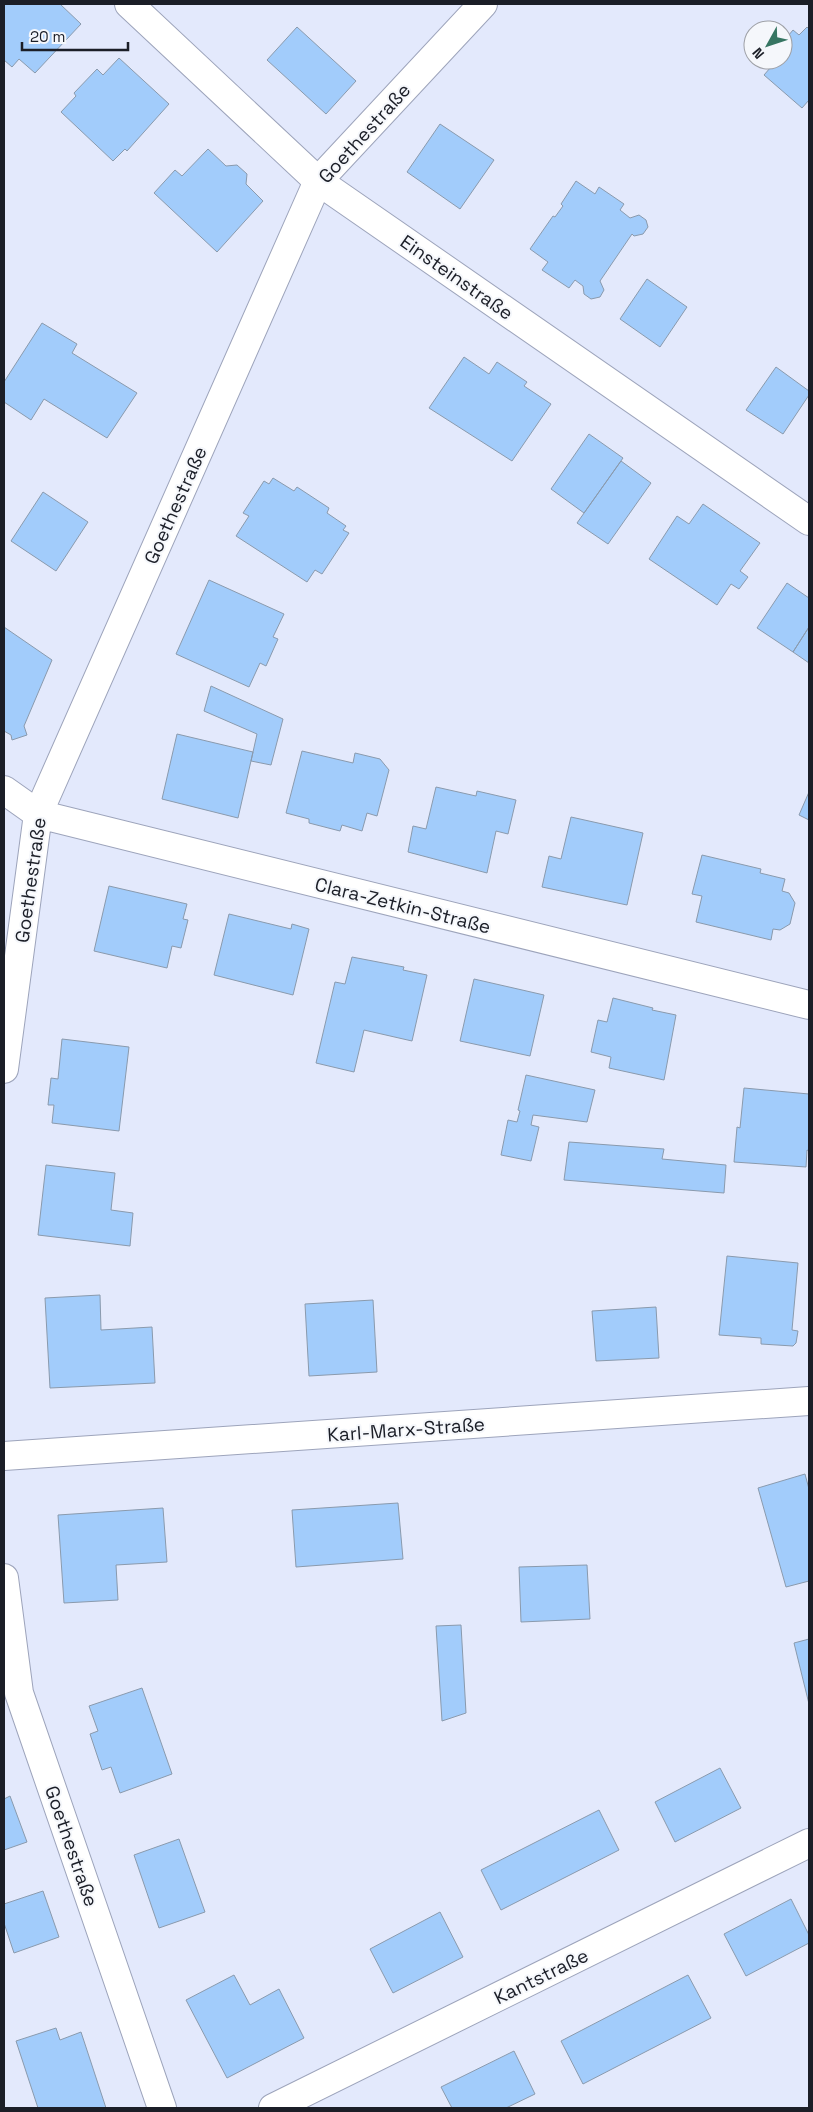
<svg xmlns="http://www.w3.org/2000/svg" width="813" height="2112" font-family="'Space Grotesk',sans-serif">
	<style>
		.building { fill: #a2ccfb; stroke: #8a9aad }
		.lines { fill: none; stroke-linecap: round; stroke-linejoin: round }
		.minor-casing { stroke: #9da4bb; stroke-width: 30 }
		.minor { stroke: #fff; stroke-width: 28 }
		.labels { text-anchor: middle; stroke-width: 4; stroke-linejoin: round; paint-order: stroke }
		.street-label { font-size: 19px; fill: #1b1e27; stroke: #f5f7fb }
	</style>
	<rect width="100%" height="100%" fill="#e3e9fc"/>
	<path class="building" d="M4,4H60L81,24L35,73L19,59L12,67L4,60Z
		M297,27L356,81L326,114L267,60Z
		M807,27L809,29V100L802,108L764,75L777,60H783V53L787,49L783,42L793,30L799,35Z
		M119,58L169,104L127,151L125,149L113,161L61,112L76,96L74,93L97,69L103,75Z
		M440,124L494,160L460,209L407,172Z
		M208,149L226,166L237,165L247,174L246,184L263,201L217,252L154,193L175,170L182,176Z
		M576,181L595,194L599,187L624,204L620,210L630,218L639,215L646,220L648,227L643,234L634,236L632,234L600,281L604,290L600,297L591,299L584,294L583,286L575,280L569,288L542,270L548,262L530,249L553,216L555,217L563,206L561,204Z
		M647,279L687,307L660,347L620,319Z
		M42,323L77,344L72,353L137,393L107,438L44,399L31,420L4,402V382Z
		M464,357L489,374L497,362L527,382L524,386L551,404L512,461L429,408Z
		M776,367L809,391V395L783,434L746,410Z
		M589,434L623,458L584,513L551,489Z
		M621,461L651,483L608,544L577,523Z
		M273,478L294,491L297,487L329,508L327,513L346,526L343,530L349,533L322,574L315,570L307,582L236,536L249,516L243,513L264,481L269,484Z
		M43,492L88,522L56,571L11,541Z
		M703,504L760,543L740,571L748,577L739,589L731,584L717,605L649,559L677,516L689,524Z
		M209,580L284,614L273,637L278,639L266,666L260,663L249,687L176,654Z
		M787,583L809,598V627L793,652L757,628Z
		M4,627L52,660L24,726L27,735L12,740L11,735L4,731Z
		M809,627V663L793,652Z
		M211,686L283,719L271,765L251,761L257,734L204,711Z
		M177,734L253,752L238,818L162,799Z
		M302,751L353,763L355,753L380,759L389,770L377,816L367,813L362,831L342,825L340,831L309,823V819L286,813Z
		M436,787L476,796L477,791L516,800L508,834L496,831L487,873L408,852L413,826L426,829Z
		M809,792V820L799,815Z
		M571,817L643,833L627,905L542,887L549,856L561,859Z
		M702,855L761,869L760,873L785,879L782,891L789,893L795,903L790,924L780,930L773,929L771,940L696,922L702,896L692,894Z
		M109,886L187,904L183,919L188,920L181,948L172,946L167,968L94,951Z
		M229,914L291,929L292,924L309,929L293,995L214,975Z
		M352,957L404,967L403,970L427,975L412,1041L364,1030L354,1072L316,1063L335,982L345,984Z
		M474,979L544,995L530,1056L460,1041Z
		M613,998L653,1008L652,1010L676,1015L664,1080L609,1068L611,1057L591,1052L598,1020L607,1022Z
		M62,1039L129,1047L119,1131L52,1123L54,1105H48L51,1078L58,1079Z
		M526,1075L595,1090L587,1122L533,1115L531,1125L539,1127L531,1161L501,1155L508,1120L517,1122L520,1111L518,1110Z
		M744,1088L809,1094V1151L807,1150L806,1167L734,1162L737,1127L740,1128Z
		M569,1142L664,1149L662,1159L726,1165L724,1193L564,1180Z
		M46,1165L115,1173L111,1210L133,1213L130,1246L38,1235Z
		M727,1256L798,1263L792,1330L798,1331L796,1343L793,1346L761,1344V1338L719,1335Z
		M100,1295L101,1330L152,1327L155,1383L50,1388L45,1298Z
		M373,1300L377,1372L309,1376L305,1304Z
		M656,1307L659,1358L596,1361L592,1311Z
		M805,1474L809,1489V1581L786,1587L758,1488Z
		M398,1503L403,1559L296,1567L292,1510Z
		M163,1508L167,1562L116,1565L118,1600L64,1603L58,1515Z
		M587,1565L590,1619L521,1622L519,1567Z
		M461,1625L466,1713L442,1721L436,1626Z
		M809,1639V1704L794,1643Z
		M142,1688L172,1774L120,1793L111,1767L102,1770L90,1734L98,1731L89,1706Z
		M720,1768L741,1808L675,1842L655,1802Z
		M10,1796L27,1842L4,1850V1799Z
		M599,1810L619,1850L501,1910L481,1870Z
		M179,1839L205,1912L159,1928L134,1855Z
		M43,1891L59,1937L14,1953L4,1923V1904Z
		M791,1899L809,1935V1943L746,1976L724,1934Z
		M440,1912L463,1957L393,1993L370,1949Z
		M234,1975L250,2005L279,1989L304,2038L227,2078L186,2000Z
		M688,1975L711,2018L583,2084L561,2041Z
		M56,2028L60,2040L81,2032L106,2108H38L16,2041Z
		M514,2051L535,2094L506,2108H452L441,2087Z"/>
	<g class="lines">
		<defs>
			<path id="minor" d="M129,4L318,181L809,521
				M4,790L38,814L809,1005
				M4,1069L38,814L318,181L483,4
				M4,1456L809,1401
				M4,1578L19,1693L162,2108
				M273,2108L809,1843"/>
		</defs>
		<use href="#minor" class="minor-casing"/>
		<use href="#minor" class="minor"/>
	</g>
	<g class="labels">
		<g class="street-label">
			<text transform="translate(364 133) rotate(-48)" y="7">Goethestraße</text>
			<text transform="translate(457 277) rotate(35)" y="7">Einsteinstraße</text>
			<text transform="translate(175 505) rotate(-66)" y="7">Goethestraße</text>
			<text transform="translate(30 880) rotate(-82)" y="7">Goethestraße</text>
			<text transform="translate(403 905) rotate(14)" y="7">Clara-Zetkin-Straße</text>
			<text transform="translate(406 1429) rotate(-4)" y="7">Karl-Marx-Straße</text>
			<text transform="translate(72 1846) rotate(71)" y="7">Goethestraße</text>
			<text transform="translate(541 1976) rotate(-26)" y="7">Kantstraße</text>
		</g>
	</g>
	<rect width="813" height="2112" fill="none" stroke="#1b1e27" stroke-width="10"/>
	<g transform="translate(768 45) rotate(230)"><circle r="24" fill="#f5f7fb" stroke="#9ea0a6"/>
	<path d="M0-4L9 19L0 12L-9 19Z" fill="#367562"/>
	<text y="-8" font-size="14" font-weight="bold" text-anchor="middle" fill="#1b1e27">N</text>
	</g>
	<path d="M22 42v8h106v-8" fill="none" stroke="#1b1e27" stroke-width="2.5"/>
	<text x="30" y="42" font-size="15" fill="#1b1e27" stroke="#f5f7fb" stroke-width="4" paint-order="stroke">20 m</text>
</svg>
